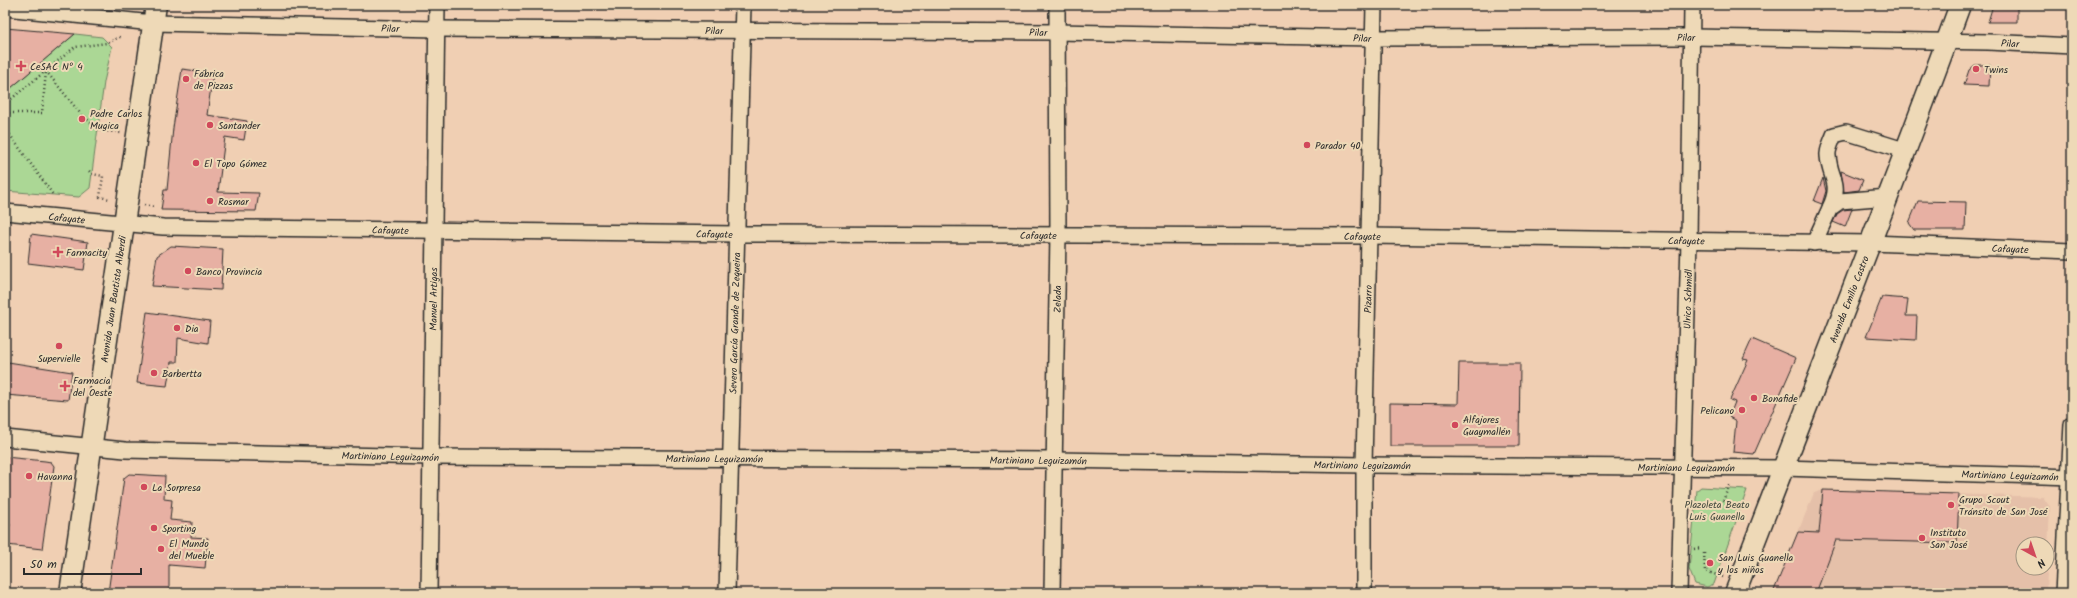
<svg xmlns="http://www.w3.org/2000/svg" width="2077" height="598" font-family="Kalam,sans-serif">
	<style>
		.built { fill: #e5c0a9; fill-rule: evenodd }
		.green { fill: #abd795; stroke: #6b8160 }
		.building { fill: #e7b0a3; stroke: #2b2b2b }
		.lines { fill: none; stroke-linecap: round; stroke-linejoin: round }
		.minor-casing { stroke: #2b2b2b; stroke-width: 18 }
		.major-casing { stroke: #2b2b2b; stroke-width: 23 }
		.path { stroke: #2b2b2b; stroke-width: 2.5; stroke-dasharray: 1 3; stroke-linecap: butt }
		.minor { stroke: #eed9b7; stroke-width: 15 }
		.major { stroke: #eed9b7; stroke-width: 20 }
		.poi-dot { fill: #d1495b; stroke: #eed9b7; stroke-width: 1.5 }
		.labels { text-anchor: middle; stroke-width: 4; stroke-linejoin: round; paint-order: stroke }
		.street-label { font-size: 10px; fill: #2b2b2b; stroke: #eed9b7 }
		.poi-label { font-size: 10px; fill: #2b2b2b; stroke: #eed9b7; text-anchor: start }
		.park-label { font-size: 10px; fill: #3e453b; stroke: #eed9b7 }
	</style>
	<rect width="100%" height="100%" fill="#f0cfb3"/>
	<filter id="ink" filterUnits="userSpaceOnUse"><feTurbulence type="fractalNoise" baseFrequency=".025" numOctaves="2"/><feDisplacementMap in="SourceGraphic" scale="8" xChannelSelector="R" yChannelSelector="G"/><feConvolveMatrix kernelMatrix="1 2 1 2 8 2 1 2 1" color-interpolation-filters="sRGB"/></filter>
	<g filter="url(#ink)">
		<path class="built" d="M1823,490L2043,497L2050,507L2046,593H1773L1814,493ZM2023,544H2047V568H2023Z"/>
		<path class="green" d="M75,34L102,37L112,47L104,82L90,188L79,197L5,191V93Z
			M1701,487L1747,490L1714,584L1707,587L1695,584L1689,569L1697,490Z"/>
		<path class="building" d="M1993,5H2017V22H1988Z
			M5,28L75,34L5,93Z
			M1975,65H1990L1989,86L1964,85L1969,70Z
			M182,69L213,73L207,115L247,121L244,140L225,137L218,192L259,193L256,211L161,210L164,190H167L173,128Z
			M1841,171L1863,180L1859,190L1844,192Z
			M1823,178L1826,191L1822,204L1814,201Z
			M1918,201L1966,202L1965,230H1914L1909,223Z
			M1852,209L1845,227L1833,222L1837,214L1843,210Z
			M31,234L88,242L84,270L28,263Z
			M171,246L223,249L221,290L152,286L157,256Z
			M1882,297L1908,299L1906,316H1917L1916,340L1866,337Z
			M147,312L210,321L208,343L178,338L177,362H171L167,386L137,383Z
			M1752,339L1796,358L1754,454L1733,452L1736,421L1729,417L1735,402L1730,400L1748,360L1743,359Z
			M8,362L72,372L68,400L5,395Z
			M1459,363H1520L1519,446H1390V403L1458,404Z
			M5,457L45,461L51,462L54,466L42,549L7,545L10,524H5Z
			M129,474L165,476L164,499L172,500L170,520L192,522L191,537L208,538L205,568L169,565V593H108L124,478Z
			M1823,490L1959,494L1957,543L1836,540L1816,593H1773L1798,532L1819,533Z"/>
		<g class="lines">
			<defs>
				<g id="minor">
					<path id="s1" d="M5,8L153,23L437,29L1056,32L1373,38L1692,37L1988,42L2072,46"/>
					<path d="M1830,208C1842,182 1830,180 1828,156C1827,150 1832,141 1834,135L1846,132L1904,150"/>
					<path id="s2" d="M5,212L163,227L738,234L1368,236L1871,243L2072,251"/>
					<path d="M1814,243L1830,208L1840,201L1888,197"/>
					<path id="s3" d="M5,438L125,450L431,457L1054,460L1364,465L1783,468L2072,477"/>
					<path id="s4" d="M429,593L437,5"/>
					<path id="s5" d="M727,593L743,5"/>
					<path id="s6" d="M1052,593L1058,234L1057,5"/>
					<path id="s7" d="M1364,593V465L1374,5"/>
					<path id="s8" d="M1679,593L1689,241L1692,5"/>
					<path d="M2063,593L2072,424"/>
				</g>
				<g id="major">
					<path id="s9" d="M70,593L156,5"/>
					<path id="s10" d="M1735,593C1810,397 1888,202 1960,5"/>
				</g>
			</defs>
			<use href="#minor" class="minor-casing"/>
			<use href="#major" class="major-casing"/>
			<path class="path" d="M46,71L80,113L99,130L121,133
				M5,104L75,47L107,43L122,36
				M5,113H42L46,72
				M5,128L54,196
				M89,171L92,174L103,176L100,197L110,199
				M144,205L154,207
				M1723,501L1730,483
				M1694,549L1701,548
				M1704,553L1705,571L1723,577"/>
			<use href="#minor" class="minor"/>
			<use href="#major" class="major"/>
		</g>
	</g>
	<g class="poi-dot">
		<path d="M19 60h4v4h4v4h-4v4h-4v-4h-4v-4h4z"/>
		<circle cx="1976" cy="69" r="4"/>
		<circle cx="186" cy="79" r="4"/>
		<circle cx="82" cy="119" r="4"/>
		<circle cx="210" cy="125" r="4"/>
		<circle cx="1307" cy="145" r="4"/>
		<circle cx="196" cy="163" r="4"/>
		<circle cx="210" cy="201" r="4"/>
		<path d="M56 246h4v4h4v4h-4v4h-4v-4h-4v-4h4z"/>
		<circle cx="188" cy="271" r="4"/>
		<circle cx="177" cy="328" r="4"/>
		<circle cx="59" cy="346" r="4"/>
		<circle cx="154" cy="373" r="4"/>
		<path d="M63 380h4v4h4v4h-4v4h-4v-4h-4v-4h4z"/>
		<circle cx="1754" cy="398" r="4"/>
		<circle cx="1742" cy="410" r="4"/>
		<circle cx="1455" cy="425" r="4"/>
		<circle cx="29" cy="476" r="4"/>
		<circle cx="144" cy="487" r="4"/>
		<circle cx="1951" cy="505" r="4"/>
		<circle cx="154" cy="528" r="4"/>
		<circle cx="1922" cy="538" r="4"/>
		<circle cx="161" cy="549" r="4"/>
		<circle cx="1710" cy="563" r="4"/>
	</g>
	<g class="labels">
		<g class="street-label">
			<text dy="4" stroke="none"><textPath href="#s1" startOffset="386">Pilar</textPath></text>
			<text dy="4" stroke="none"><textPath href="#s1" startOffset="710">Pilar</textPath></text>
			<text dy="4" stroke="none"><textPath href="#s1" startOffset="1034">Pilar</textPath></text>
			<text dy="4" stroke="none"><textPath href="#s1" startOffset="1682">Pilar</textPath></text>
			<text dy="4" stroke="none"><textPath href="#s1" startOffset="1358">Pilar</textPath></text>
			<text dy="4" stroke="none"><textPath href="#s1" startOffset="2006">Pilar</textPath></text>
			<text dy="4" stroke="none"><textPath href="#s2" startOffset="62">Cafayate</textPath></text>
			<text dy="4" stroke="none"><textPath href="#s2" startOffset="386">Cafayate</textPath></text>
			<text dy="4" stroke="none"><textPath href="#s2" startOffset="710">Cafayate</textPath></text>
			<text dy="4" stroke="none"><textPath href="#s2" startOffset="1034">Cafayate</textPath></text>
			<text dy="4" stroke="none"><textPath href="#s2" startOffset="1358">Cafayate</textPath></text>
			<text dy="4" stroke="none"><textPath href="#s2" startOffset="1682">Cafayate</textPath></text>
			<text dy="4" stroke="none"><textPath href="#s2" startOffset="2006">Cafayate</textPath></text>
			<text dy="4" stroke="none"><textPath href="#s9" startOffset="297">Avenida Juan Bautista Alberdi</textPath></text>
			<text dy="4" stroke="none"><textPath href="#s4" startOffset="294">Manuel Artigas</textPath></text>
			<text dy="4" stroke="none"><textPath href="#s6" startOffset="294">Zelada</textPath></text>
			<text dy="4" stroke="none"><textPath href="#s7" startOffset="294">Pizarro</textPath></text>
			<text dy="4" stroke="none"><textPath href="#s8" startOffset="294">Ulrico Schmidl</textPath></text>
			<text dy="4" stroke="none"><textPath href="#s10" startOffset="315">Avenida Emilio Castro</textPath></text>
			<text dy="4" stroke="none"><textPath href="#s5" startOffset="270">Severo García Grande de Zequeira</textPath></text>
			<text dy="4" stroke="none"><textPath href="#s3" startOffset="386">Martiniano Leguizamón</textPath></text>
			<text dy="4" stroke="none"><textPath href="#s3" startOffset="710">Martiniano Leguizamón</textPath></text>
			<text dy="4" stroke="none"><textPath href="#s3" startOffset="1034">Martiniano Leguizamón</textPath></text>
			<text dy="4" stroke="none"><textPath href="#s3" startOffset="1358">Martiniano Leguizamón</textPath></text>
			<text dy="4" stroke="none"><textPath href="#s3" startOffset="1682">Martiniano Leguizamón</textPath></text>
			<text dy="4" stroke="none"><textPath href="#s3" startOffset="2006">Martiniano Leguizamón</textPath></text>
		</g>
		<g class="poi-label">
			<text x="30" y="70">CeSAC Nº 4</text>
			<text x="1984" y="73">Twins</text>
			<text x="194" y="77">Fábrica<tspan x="194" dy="12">de Pizzas</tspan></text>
			<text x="90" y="117">Padre Carlos<tspan x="90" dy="12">Mugica</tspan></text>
			<text x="218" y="129">Santander</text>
			<text x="1315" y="149">Parador 40</text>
			<text x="204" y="167">El Topo Gómez</text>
			<text x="218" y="205">Rosmar</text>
			<text x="66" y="256">Farmacity</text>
			<text x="196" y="275">Banco Provincia</text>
			<text x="185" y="332">Dia</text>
			<text x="59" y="362" text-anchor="middle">Supervielle</text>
			<text x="162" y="377">Barbertta</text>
			<text x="73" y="384">Farmacia<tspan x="73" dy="12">del Oeste</tspan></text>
			<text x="1762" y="402">Bonafide</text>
			<text x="1734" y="414" text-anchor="end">Pelicano</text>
			<text x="1463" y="423">Alfajores<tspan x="1463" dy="12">Guaymallén</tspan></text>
			<text x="37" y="480">Havanna</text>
			<text x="152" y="491">La Sorpresa</text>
			<text x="1959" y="503">Grupo Scout<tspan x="1959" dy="12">Tránsito de San José</tspan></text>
			<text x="162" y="532">Sporting</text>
			<text x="1930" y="536">Instituto<tspan x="1930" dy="12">San José</tspan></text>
			<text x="169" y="547">El Mundo<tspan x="169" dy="12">del Mueble</tspan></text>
			<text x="1718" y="561">San Luis Guanella<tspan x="1718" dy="12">y los niños</tspan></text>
		</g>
		<g class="park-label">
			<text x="1717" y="508">Plazoleta Beato<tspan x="1717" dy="12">Luis Guanella</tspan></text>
		</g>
	</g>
	<rect width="2077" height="598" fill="none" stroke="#eed9b7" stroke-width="20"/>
	<rect x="10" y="10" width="2057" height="578" fill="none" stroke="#2b2b2b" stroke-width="1.5" filter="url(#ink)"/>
	<g transform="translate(2035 556) rotate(140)"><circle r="19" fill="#eed9b7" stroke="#a0937f"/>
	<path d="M0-3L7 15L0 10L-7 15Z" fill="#d1495b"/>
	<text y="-6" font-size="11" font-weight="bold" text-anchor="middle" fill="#2b2b2b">N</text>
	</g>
	<path d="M24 568v6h117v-6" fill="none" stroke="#2b2b2b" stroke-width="2"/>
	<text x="30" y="568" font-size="12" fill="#2b2b2b" stroke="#eed9b7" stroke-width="3" paint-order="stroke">50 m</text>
</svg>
